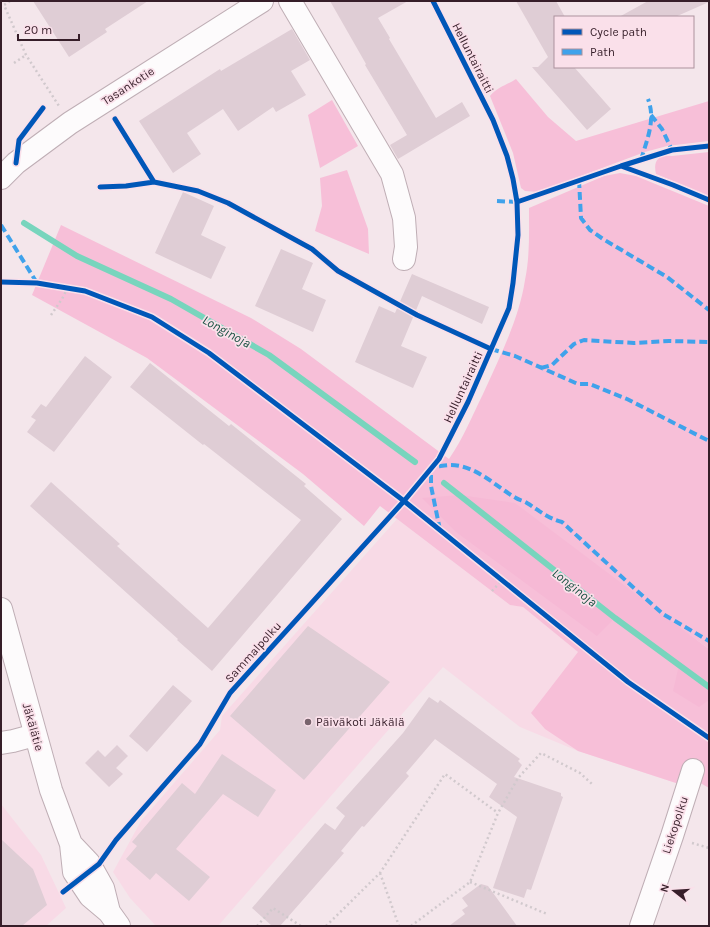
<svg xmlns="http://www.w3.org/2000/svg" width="710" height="927" font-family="Karla,sans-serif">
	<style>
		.built { fill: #f8dae6 }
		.green { fill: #f7bfd8 }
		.forest { fill: #f6b9d5 }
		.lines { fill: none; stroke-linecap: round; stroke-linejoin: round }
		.stream { stroke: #78d5bd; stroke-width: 6 }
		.building { fill: #dfcdd5 }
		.minor-casing { stroke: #bfaeb5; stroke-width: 24 }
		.path { stroke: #d1c9cd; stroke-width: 2.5; stroke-dasharray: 2 3; stroke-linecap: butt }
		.minor { stroke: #fdfbfc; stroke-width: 22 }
		.quiet { stroke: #3fa2eb; stroke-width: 4; stroke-dasharray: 8 4; stroke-linecap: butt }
		.cycleway-casing { stroke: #fae0ea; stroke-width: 8 }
		.cycleway { stroke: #0057b8; stroke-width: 5 }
		.poi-dot { fill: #78646d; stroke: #fae0ea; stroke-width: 1.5 }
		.labels { text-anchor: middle; stroke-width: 3.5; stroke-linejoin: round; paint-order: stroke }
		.street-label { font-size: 12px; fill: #361e29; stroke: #fae0ea }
		.poi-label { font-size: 12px; fill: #361e29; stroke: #fae0ea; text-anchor: start }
		.water-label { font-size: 13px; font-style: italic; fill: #175040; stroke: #fae0ea }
	</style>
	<rect width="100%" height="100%" fill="#f4e6eb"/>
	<path class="built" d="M397,519L510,605L523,607L578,652L679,784L578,751L520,727L443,667L218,926H156L130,898L113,872L141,821L220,730L222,716Z
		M1,804L41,855L66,908L46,926H1Z"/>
	<path class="green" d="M516,79L548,117L576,141L709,101V141L667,146L645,152L538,192L525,191L521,188L513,153L490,96C497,87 507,85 516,79Z
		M332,100L358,146L320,168L308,115Z
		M709,152V196L656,174C653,161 658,154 672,156Z
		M347,170L368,229L369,254L315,231L322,206L320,178Z
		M620,173L636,176L709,206V649L634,594L709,657V788L697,781L679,784L578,751L545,729L531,713L578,652L523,607L510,605L380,506L364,526L303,474L147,358L32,295L61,225L251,318L301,349L449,459C463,439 472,416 483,394C499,358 519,320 525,280C530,256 529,232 529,208L604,176Z"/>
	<path class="forest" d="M460,495L515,503L709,649V700L699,707L673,691L679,665L615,618L597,636L456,532L422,498Z"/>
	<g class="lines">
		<path class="stream" d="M24,223L77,256L171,299L269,355L415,462
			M444,483L615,618L709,687"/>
	</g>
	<path class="building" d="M33,1H148L105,29L107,32L69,57Z
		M330,1H408L378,18L390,38L389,39L436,118L462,102L470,116L398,159L390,145L407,135L365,65L366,64Z
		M516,1H556L565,17H555V67H574L611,109L587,130L532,67H538L548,57Z
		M648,1H709V2L675,17H619Z
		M292,29L310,60L291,71L306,95L276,112L273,107L238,131L223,109L187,133L201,154L173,173L139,121L220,69L221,71Z
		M183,192L214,206L201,235L226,247L211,279L155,253Z
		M281,249L313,263L302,289L326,300L313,332L255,306Z
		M412,274L489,307L482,324L422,296L401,346L427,357L413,388L355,362L379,306L395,313Z
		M85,356L112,377L54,452L27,432L36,420L31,417L41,404L46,407Z
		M150,363L229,426L231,424L306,484L304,486L342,519L212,671L177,640L178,639L30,506L51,482L120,544L117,546L208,628L301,520L204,444L203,445L130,387Z
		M308,626L390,682L304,780L230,716Z
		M173,685L192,701L147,752L129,736Z
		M429,697L438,703L440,700L520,759L518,761L522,765L514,777L561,793V796L563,797L531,890L527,889L524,898L493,888L517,817L489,797L497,784L435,739L406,773L409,776L364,827L362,826L341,851L344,853L280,926H272L252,908L325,823L335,830L345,816L336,808L403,733Z
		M117,745L128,756L116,768L123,774L109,787L85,763L98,750L105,757Z
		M222,754L276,790L258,817L223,794L176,849L210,877L189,901L156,873L150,880L126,859L137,846L132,842L182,783L195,794Z
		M1,839L33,869L47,905L22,926H1Z
		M481,884L488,886L517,926H449L465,914L462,910L468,906L462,898Z"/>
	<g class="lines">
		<defs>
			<path id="minor" d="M290,1L392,174L404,218L406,247L404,259
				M1,178L16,163L70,123L262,1
				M1,609L51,790L71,844L74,872L90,896L109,912L119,926
				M1,743L13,741L35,735
				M71,844L89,863L103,888L109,912
				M641,926L672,836L693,770"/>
		</defs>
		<use href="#minor" class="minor-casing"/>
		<path class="path" d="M10,1L4,5L26,55L59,106
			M14,63L26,55
			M51,315L62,299L68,287
			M492,591L502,580
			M692,843L709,848
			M380,873L399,926
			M470,882L547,914
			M257,926L273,908L301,926
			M326,926L380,873L445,774L498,813
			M411,926L470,882L498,813L518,778L541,753L580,773L592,784"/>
		<use href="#minor" class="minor"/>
		<path class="quiet" d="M651,115L662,129L672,150
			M641,160C647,139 656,120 648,99
			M579,180L581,218L590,230L603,239L667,277L709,310
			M497,201L517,202
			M1,225L37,283
			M491,349L515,356L578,384H590L627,399L709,441
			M541,368L552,365L574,344L584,340L634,343L669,341L709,342
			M440,530L431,486V467C437,467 444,465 450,465C476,465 495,486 516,498C519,500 524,501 527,503C540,511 547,518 562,522L635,589L663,614L709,641"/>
		<defs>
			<path id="cycleway" d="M115,119L154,182
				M16,163L19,140L43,108
				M621,166L673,185L709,200
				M100,187L126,186L154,182L198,191L228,203L312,249L338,271L417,315L491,349
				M517,202L621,166L672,150L709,146
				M1,282L37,283L85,291L152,317L209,353L404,501L628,682L709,738
				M63,892L99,864L116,840L200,744L230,693L404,501L439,459L468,402L509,308L513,283L518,235L517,202L513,179L507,156L493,120L433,1"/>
		</defs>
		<use href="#cycleway" class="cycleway-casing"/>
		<use href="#cycleway" class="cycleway"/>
	</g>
	<circle class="poi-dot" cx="308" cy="722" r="4"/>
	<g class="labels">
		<g class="street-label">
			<text transform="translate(473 58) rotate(63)" y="4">Helluntairaitti</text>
			<text transform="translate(128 86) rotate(-33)" y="4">Tasankotie</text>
			<text transform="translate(463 387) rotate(-65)" y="4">Helluntairaitti</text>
			<text transform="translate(253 652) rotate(-48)" y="4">Sammalpolku</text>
			<text transform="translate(33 727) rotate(74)" y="4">Jäkälätie</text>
			<text transform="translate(675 825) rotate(-72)" y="4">Liekopolku</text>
		</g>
		<g class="poi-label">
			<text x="316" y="726">Päiväkoti Jäkälä</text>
		</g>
		<g class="water-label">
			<text transform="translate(227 331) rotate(29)" y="5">Longinoja</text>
			<text transform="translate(575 587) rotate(38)" y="5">Longinoja</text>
		</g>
	</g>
	<rect width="710" height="927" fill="none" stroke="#361e29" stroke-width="4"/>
	<rect x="554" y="16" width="140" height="52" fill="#fae0ea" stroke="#ac929d"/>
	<rect x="562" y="29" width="20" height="6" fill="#0057b8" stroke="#ac929d"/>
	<text x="590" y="36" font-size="12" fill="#361e29">Cycle path</text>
	<rect x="562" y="49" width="20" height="6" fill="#3fa2eb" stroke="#ac929d"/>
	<text x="590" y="56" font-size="12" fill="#361e29">Path</text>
	<g transform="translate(674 891) rotate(287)" stroke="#fae0ea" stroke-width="3" paint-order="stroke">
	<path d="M0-3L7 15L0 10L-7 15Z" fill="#361e29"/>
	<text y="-6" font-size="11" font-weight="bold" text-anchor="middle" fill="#361e29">N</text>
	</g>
	<path d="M18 34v6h61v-6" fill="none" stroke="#361e29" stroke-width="2"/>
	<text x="24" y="34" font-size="12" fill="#361e29" stroke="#fae0ea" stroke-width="3" paint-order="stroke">20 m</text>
</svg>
